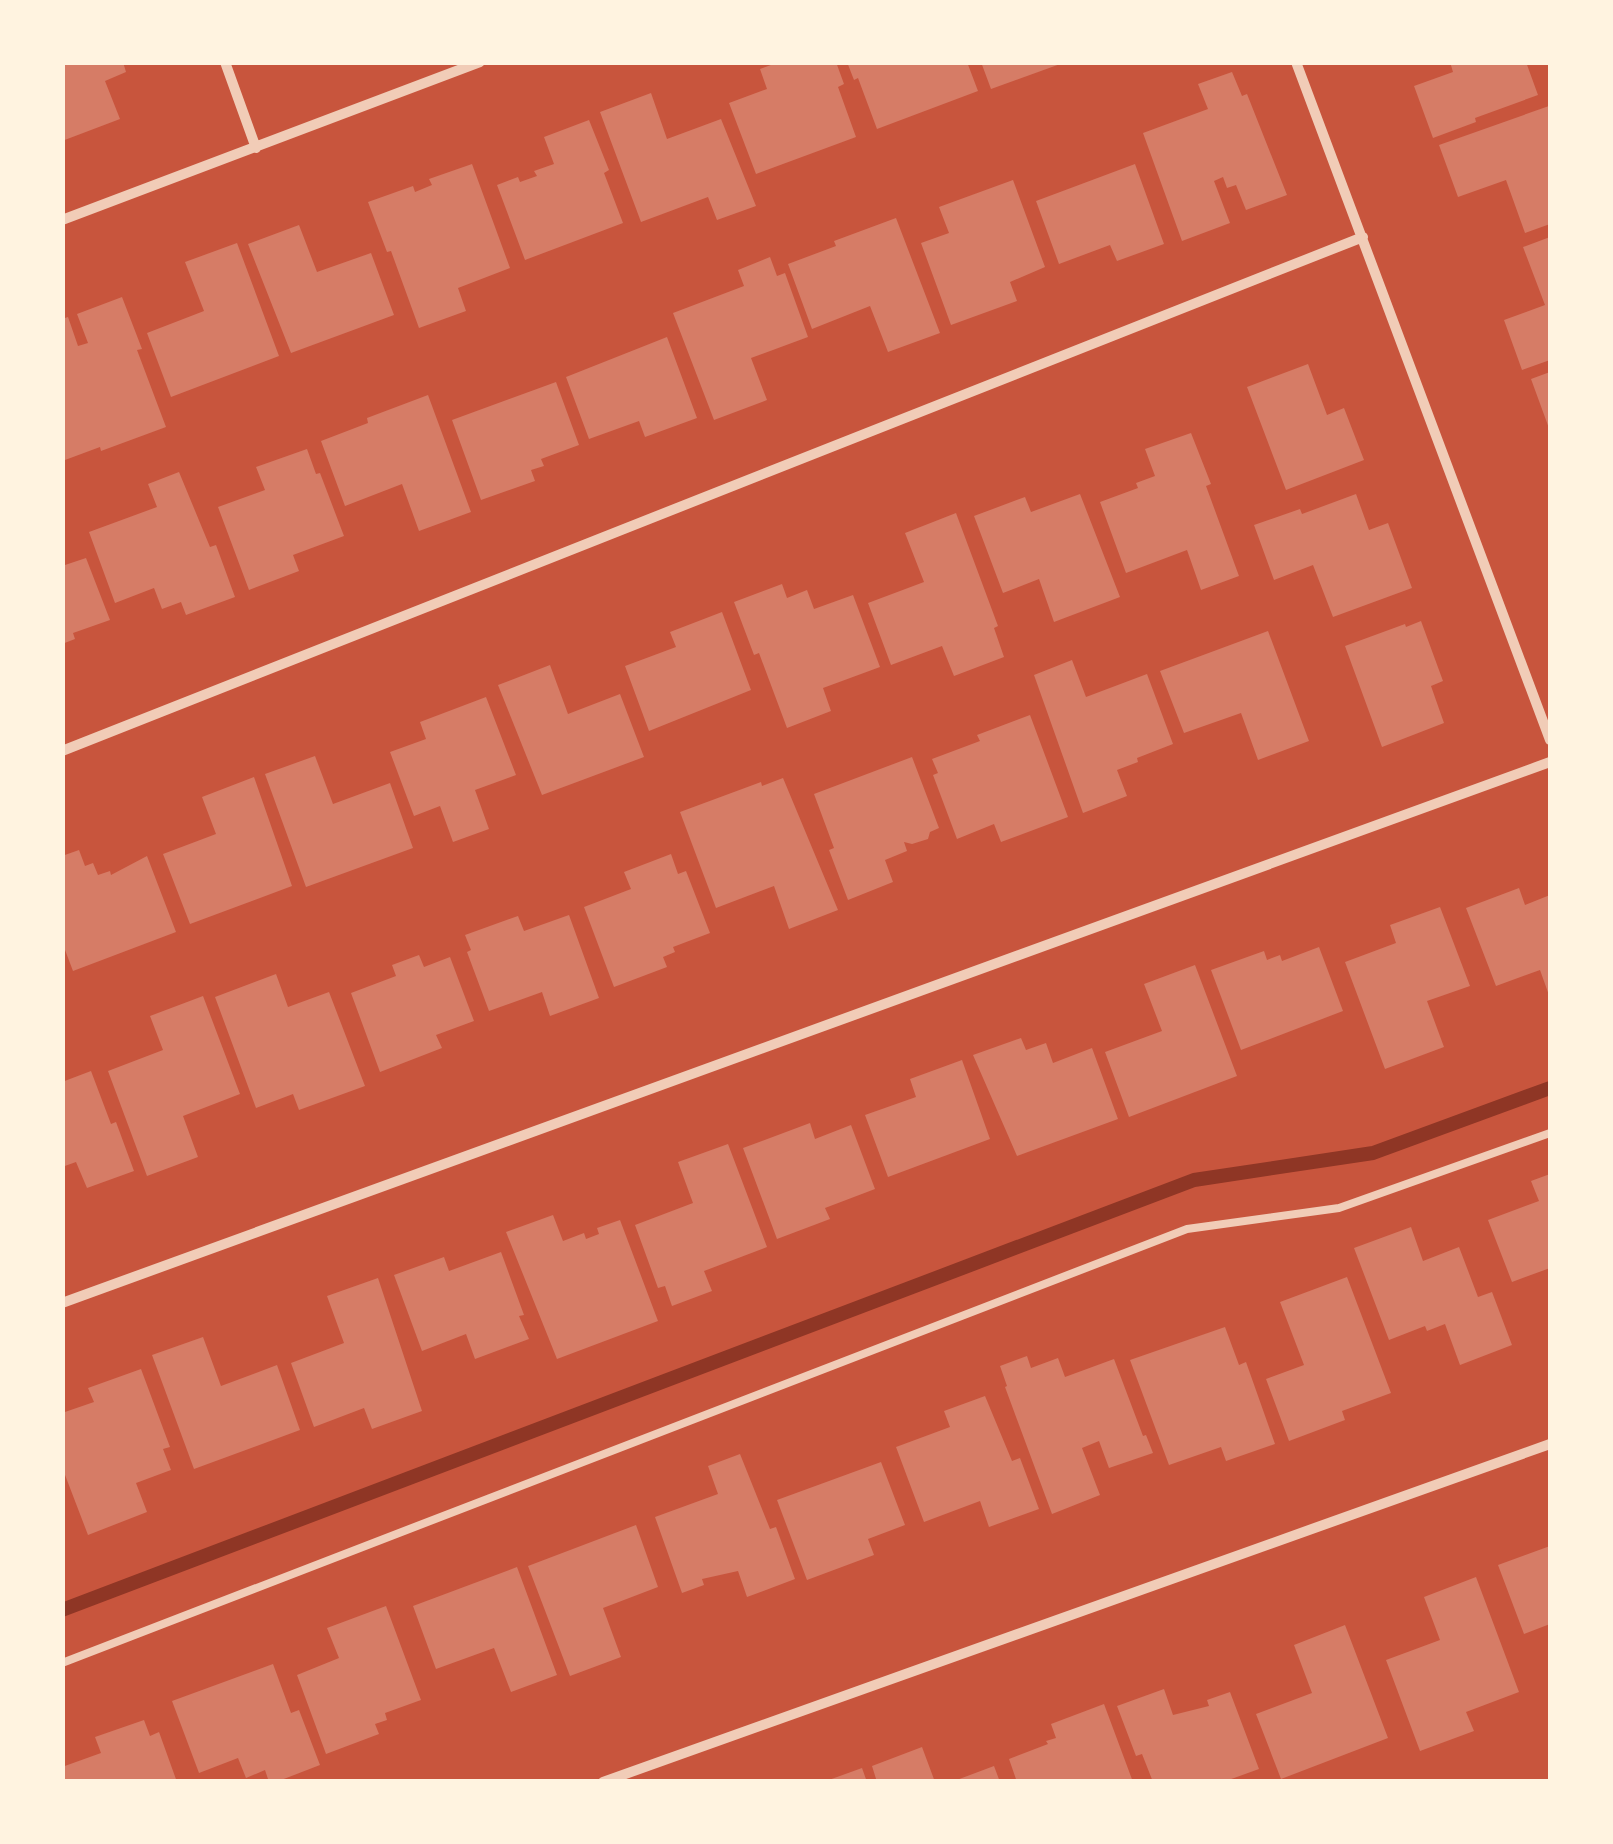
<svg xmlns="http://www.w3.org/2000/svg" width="1613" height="1844" font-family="'Fira Sans Condensed',sans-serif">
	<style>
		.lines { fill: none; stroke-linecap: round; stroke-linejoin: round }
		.stream { stroke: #8f3625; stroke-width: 14 }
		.building { fill: #d67c66 }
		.service { stroke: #f1ccb7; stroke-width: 8 }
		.minor { stroke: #f1ccb7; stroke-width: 10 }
	</style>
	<rect width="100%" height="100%" fill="#c8553d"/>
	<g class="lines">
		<path class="stream" d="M62,1610L1194,1180L1373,1153L1550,1088"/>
	</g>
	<path class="building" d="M62,62H123L126,72L105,81L120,119L62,141Z
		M779,62H836L844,84L838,87L856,137L756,174L729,103L767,89L760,69Z
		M847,62H967L978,91L877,129L858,78L854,80Z
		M981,62H1063V63L991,89Z
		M1450,62H1526L1538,95L1475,118L1476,122L1433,138L1414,86L1453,72Z
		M1232,72L1242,96L1247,94L1287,195L1246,210L1236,185L1227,188L1223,177L1214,181L1230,223L1182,241L1143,133L1208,109L1198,84Z
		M651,93L667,139L721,119L756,206L717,220L708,197L641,222L600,112Z
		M1549,106L1550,224L1525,233L1506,180L1458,197L1439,145Z
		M589,120L609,170L604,173L623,223L525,260L497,185L518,177L520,182L537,176L534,171L554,164L544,137Z
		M472,164L510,268L458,288L466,311L419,328L391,251L387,252L368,202L413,186L415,192L432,185L429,179Z
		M1135,164L1164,244L1117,261L1110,245L1059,264L1036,201Z
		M1013,180L1045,267L1010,282L1017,301L951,325L921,243L949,233L939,207Z
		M896,218L940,333L888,352L870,306L812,329L788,264L836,246L834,241Z
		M299,225L317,272L371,253L394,315L291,353L248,244Z
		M1550,237V360L1522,370L1504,320L1545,305L1523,247Z
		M237,243L279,356L171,397L147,333L204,311L185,262Z
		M770,257L777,276L785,273L808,337L751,358L767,400L714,420L673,313L744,286L738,270Z
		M122,297L142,349L137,350L166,427L101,451L100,447L65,460L62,319L68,317L78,346L88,343L77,314Z
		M667,337L697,418L645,437L639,421L589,439L566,377Z
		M1308,364L1327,415L1344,408L1364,460L1286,490L1247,387Z
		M1550,372V431L1531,379Z
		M556,382L579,445L541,459L544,466L531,470L535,481L481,500L452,420Z
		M428,395L471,512L419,531L402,484L345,506L321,441L368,423L367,418Z
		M1191,433L1211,484L1206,486L1239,576L1201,590L1187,550L1126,573L1100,502L1138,488L1136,483L1155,476L1145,449Z
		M307,449L316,474L320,473L344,536L293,555L299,571L249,590L218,507L265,490L256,467Z
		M179,472L210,547L216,545L235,597L186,615L181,602L162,609L154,588L115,603L89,532L157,507L148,484Z
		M1080,494L1120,597L1054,622L1039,579L1003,593L974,516L1025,497L1031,512Z
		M1356,494L1369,530L1388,523L1412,588L1333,617L1313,565L1274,580L1254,525L1300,509L1302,514Z
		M956,513L998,626L994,628L1004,657L954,676L942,646L891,665L868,603L924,582L905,533Z
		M86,558L110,620L73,633L75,639L62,644V566Z
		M782,584L787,598L807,590L814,609L853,595L880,667L823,688L831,711L787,728L759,653L754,655L734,602Z
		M722,612L751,690L649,731L625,666L676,647L670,632Z
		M1421,621L1443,681L1431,686L1444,723L1382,747L1345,646L1405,624L1406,627Z
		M1268,631L1309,741L1258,760L1241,713L1184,733L1160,671Z
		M1072,660L1086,697L1147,674L1173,744L1137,758L1138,762L1117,770L1127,796L1083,813L1034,675Z
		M550,665L568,714L620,694L644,757L542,795L498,685Z
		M486,697L516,775L475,790L489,829L453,842L440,806L414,816L390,752L426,739L420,722Z
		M1030,715L1068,817L1001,842L994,824L957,839L933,775L938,773L932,759L980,741L977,735Z
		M315,756L333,804L390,783L413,848L306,887L265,774Z
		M912,757L939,828L930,832L928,839L912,844L904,842L907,851L885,860L893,882L848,900L829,850L834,848L814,794Z
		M254,777L292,886L190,924L163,854L216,834L202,797Z
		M783,778L838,910L789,929L774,886L716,908L680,812L761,782L762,786Z
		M79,850L85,866L93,863L98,875L110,871L111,875L147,856L176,932L73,971L62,942V856Z
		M671,854L678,874L686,871L710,933L673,947L675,952L663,957L667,967L614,987L584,907L631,889L624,872Z
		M1519,888L1525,905L1550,895V998L1540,970L1496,986L1466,908Z
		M1440,907L1470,986L1427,1001L1444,1047L1385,1069L1345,962L1396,943L1390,925Z
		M569,915L599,998L550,1016L542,992L489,1011L467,952L471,950L465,935L518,916L524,931Z
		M1319,947L1343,1011L1241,1050L1211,970L1264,951L1267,960L1280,955L1282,961Z
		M419,955L424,967L450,957L474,1021L436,1035L442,1048L380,1072L351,993L396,976L392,965Z
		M1195,965L1237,1076L1129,1117L1105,1052L1162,1031L1144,984Z
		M276,974L288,1007L329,992L365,1086L299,1110L293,1094L256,1108L215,997Z
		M203,996L240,1094L183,1116L198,1157L147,1176L108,1071L163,1050L150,1016Z
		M1021,1038L1026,1050L1046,1043L1053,1063L1092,1048L1118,1119L1017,1156L973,1055Z
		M962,1060L990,1139L888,1177L865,1115L916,1097L910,1079Z
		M91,1071L111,1124L116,1122L134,1171L87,1188L76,1162L62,1167V1082Z
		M810,1123L815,1139L851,1125L875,1189L825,1208L830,1219L777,1239L743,1148Z
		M728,1144L767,1247L704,1271L712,1291L672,1306L665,1286L658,1288L635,1225L693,1203L678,1162Z
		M1550,1174V1268L1512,1282L1488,1220L1539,1201L1531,1181Z
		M553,1215L563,1241L584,1233L586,1239L599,1234L597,1228L620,1220L658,1321L557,1359L506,1232Z
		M1411,1227L1423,1261L1459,1247L1478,1297L1492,1292L1512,1345L1460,1365L1445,1324L1427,1331L1425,1326L1389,1340L1354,1248Z
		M501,1252L524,1315L519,1316L529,1339L475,1359L466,1334L422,1351L394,1275L444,1257L449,1271Z
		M1347,1277L1391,1393L1342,1411L1345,1420L1289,1441L1266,1379L1304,1365L1280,1302Z
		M378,1278L422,1411L372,1429L364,1408L314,1427L291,1363L344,1343L327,1296Z
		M1225,1327L1239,1365L1246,1362L1275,1444L1226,1461L1221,1447L1169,1465L1130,1360Z
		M203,1337L221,1386L277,1365L300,1430L194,1469L152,1355Z
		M1027,1356L1031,1368L1058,1358L1065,1377L1114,1359L1143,1436L1146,1435L1153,1453L1109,1468L1099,1441L1082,1448L1100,1495L1052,1514L1005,1387L1007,1386L1000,1366Z
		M141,1369L170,1447L163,1449L171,1470L136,1483L147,1512L88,1535L62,1467V1413L94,1402L88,1388Z
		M985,1396L1012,1461L1020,1458L1039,1509L989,1527L980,1501L924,1522L896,1447L950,1427L944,1411Z
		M740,1454L770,1529L776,1527L795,1579L747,1597L738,1571L702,1579L704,1585L682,1593L655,1517L718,1494L708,1466Z
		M881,1462L905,1525L868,1539L874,1555L807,1580L777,1500Z
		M636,1525L658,1587L603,1608L621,1657L570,1676L528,1566Z
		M1550,1546V1624L1524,1634L1498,1565Z
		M517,1567L557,1675L511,1692L494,1648L436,1669L413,1606Z
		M1476,1577L1519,1692L1466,1712L1474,1731L1420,1751L1386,1660L1440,1640L1424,1597Z
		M386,1606L421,1700L385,1713L387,1720L375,1724L379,1734L326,1754L297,1675L339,1658L327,1628Z
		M1345,1625L1388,1738L1281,1779L1256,1714L1312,1693L1294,1645Z
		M273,1664L291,1713L299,1710L320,1765L276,1782H269L265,1770L246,1778L238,1758L199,1773L172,1701Z
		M1164,1689L1173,1715L1209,1706L1207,1700L1230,1692L1259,1769L1223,1782H1153L1142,1754L1136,1756L1117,1706Z
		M1104,1704L1133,1782H1017L1009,1759L1048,1744L1046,1741L1056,1738L1051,1724Z
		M144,1720L150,1736L159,1732L177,1782H65L62,1767L101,1753L95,1737Z
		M922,1747L935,1782H877L872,1766Z
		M994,1766L1000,1782H954V1781Z
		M862,1768L867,1782H826V1781Z"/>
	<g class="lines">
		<path class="service" d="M62,1663L1187,1229L1339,1208L1550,1133"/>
		<path class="minor" d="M225,62L256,148
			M1296,62L1550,740
			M62,220L480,62
			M62,751L1363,237
			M62,1303L1550,762
			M603,1782L1550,1444"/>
	</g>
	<rect width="1613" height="1844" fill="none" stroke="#fff3e0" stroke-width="130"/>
</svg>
